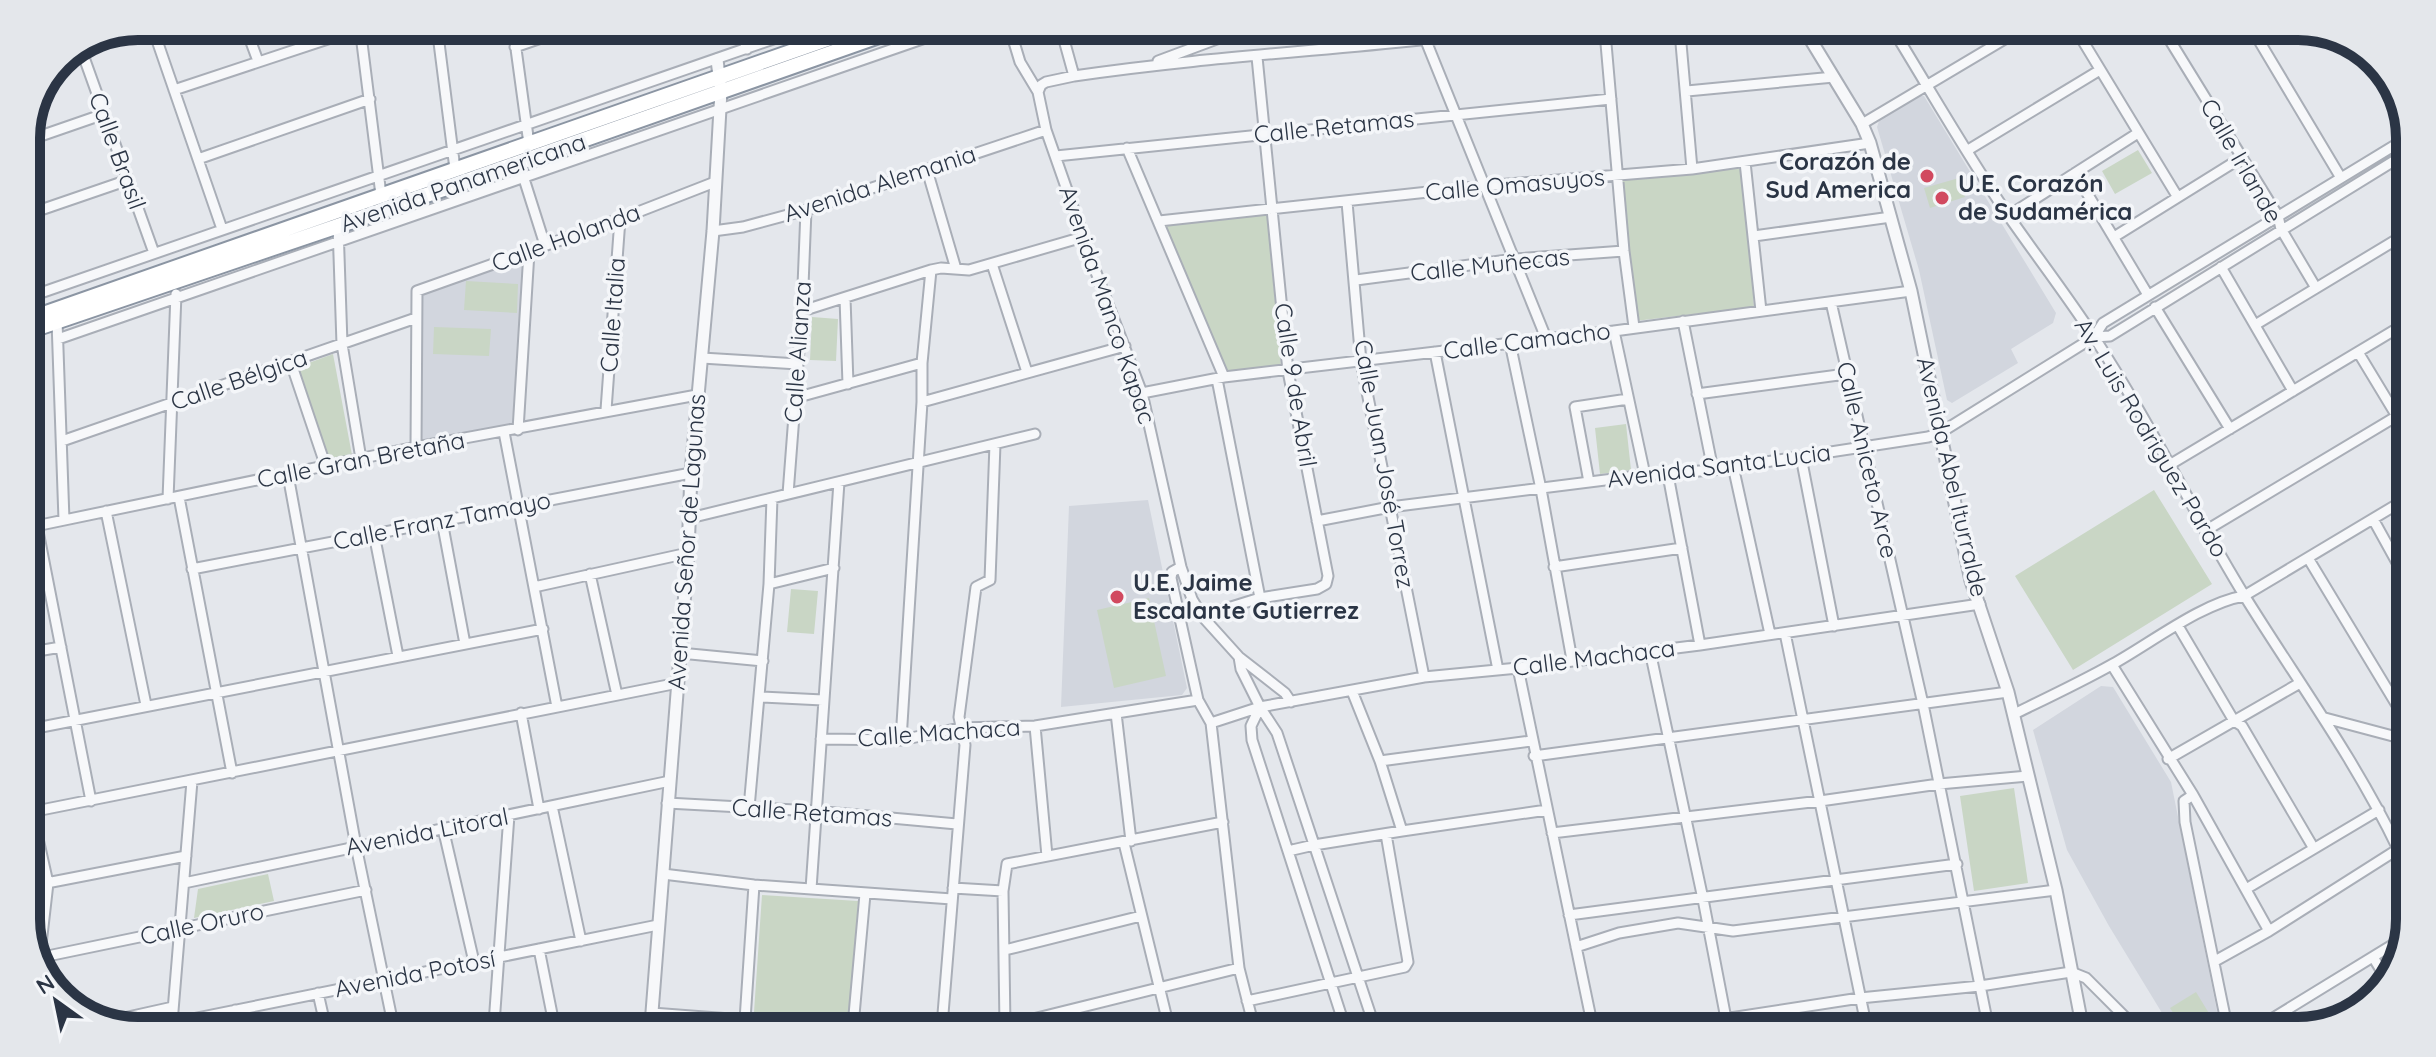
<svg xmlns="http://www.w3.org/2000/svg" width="2436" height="1057" font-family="Quicksand,sans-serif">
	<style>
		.built { fill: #d2d6de }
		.green { fill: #c9d6c5 }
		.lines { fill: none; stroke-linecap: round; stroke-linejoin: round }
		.minor-casing { stroke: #a9aeb7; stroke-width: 13 }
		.tertiary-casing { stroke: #a9aeb7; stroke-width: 15 }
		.trunk-casing { stroke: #8b95a3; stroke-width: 18 }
		.minor { stroke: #f7f8fa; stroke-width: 9 }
		.tertiary { stroke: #f7f8fa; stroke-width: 11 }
		.trunk { stroke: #fff; stroke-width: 14 }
		.poi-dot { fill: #d1495f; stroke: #f4f6f9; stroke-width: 3 }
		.labels { text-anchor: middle; stroke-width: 7; stroke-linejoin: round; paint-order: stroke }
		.street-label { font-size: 24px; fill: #2b3545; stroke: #f4f6f9 }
		.poi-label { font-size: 24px; font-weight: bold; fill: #2b3545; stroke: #f4f6f9; text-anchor: start }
		.rim { fill: none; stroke: #2b3545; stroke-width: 10 }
	</style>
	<rect width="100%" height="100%" fill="#e4e7ec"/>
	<path class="built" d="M1919,96H1924L2056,313L2053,323L2011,349L2018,363L1952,403L1947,400L1919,270L1877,127L1880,118Z
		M525,258L512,426L420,443L423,295Z
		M1148,500L1187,688L1182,695L1061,707L1069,506Z
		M2101,686L2113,687L2171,782L2221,1031H2173L2109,926L2067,850L2033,730Z"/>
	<path class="green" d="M2138,150L2152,173L2115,194L2102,171Z
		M1743,166L1754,307L1635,321L1622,179Z
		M1959,178L1965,197L1930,208L1924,188Z
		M1267,215L1281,366L1225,372L1164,226Z
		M466,281L518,284L517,313L464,310Z
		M812,317L838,319L836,361L810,360Z
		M434,327L491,329L489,356L433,354Z
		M333,354L352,455L327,460L295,368Z
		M1626,424L1631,470L1600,474L1595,428Z
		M2154,490L2212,584L2073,670L2015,576Z
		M791,589L818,591L814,634L787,632Z
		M1149,598L1166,676L1114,688L1097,610Z
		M2014,788L2028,883L1974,891L1960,796Z
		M268,874L274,901L194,918L198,889Z
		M762,895L858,901L850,1018L754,1012Z
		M2196,992L2218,1028L2213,1031H2185L2170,1008Z"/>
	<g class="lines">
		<defs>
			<path id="minor" d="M152,26L222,229
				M245,26L258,61
				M360,27L381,195
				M437,27L455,169
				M513,27L529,144
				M740,28L747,49
				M1010,29L1020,62L1038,92
				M1061,29L1074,76L1046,82L1041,85L1038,92L1046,130L1094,267L1142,393L1181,567L1192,599L1202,616L1239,657L1241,669L1260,707
				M1605,32L1624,251L1634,327
				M1680,32L1692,169
				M1895,33C1933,95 1969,158 2010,218C2038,258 2068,297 2094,337C2149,421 2192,510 2244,595C2296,679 2355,759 2398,849
				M2078,33L2177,196
				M2166,34L2278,216L2281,229L2316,288
				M2255,34L2341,178
				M2343,36L2346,42
				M1426,41L1546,338
				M515,47L570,28
				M81,49L154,253
				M1158,61L1241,30
				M1074,76C1216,55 1360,49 1502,31
				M174,90L361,28
				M1687,91L1834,77
				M1862,124L2015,33
				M26,141L104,114
				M1127,148L1224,377
				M1968,150L2100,70
				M1056,156L1611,99
				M198,159L370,99
				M1745,162L1761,311
				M519,163L545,245
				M927,170L956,269
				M2075,173L2148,295
				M1347,202L1361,362L1424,677
				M26,215L128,180
				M2008,216L2138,133
				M1159,221L1484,186L1692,169L1870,143
				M338,226L342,344L361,459
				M713,231L743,227L806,210L1046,130
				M1754,236L1891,217
				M2114,237L2241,158
				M992,264L1027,372
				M2221,267L2293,391
				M1356,280L1515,259L1624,251
				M26,298L802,29
				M845,298L848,384
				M1831,302L1923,704L1989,1030
				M2155,307L2230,429
				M802,311L931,270L941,268L969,270L1083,237
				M57,321L64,520
				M1683,321L1713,470
				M2255,325L2409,232
				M1614,331L1645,475
				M2094,337L2103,323L2410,136
				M58,339L951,29
				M1510,343L1541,489L1572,660
				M1435,352L1498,670
				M2358,352L2407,433
				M702,358L798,364
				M291,363L326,467
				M1217,379L1260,598
				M1142,393L1224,377L1614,331L1911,291
				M1697,394L1846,374
				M795,398L922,363
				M922,402L1125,346
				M606,410L620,219
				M518,430L529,252
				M504,432L557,707
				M62,441L416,318
				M416,447L417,291L620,219L715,182
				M1801,457L1834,626
				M2171,464L2408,322
				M1733,466L1770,634
				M288,475L356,846L393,1024
				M1668,475L1700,645
				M1589,482L1575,407L1628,399
				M788,494L802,311L806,210
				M179,497L232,773
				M168,499L176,294
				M106,511L146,705
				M690,518L1035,434
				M2373,519L2405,577
				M442,521L465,644
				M1317,521L1390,507L1645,475L1713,470L1928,437L1940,433L2094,337L2110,336L2410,151
				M37,526L91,801
				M26,528L416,447L697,395
				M2205,531L2397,416
				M374,534L398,656
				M2308,558L2404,717
				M1181,567L1172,572L1171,578L1198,700L1211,723L1239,968L1254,1027
				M1554,567L1682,548
				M192,569L691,473
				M590,574L617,695
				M769,584L834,568
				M534,587L688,553
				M1202,616L1260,598L1317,589L1326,584L1328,576L1288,371L1257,57
				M2178,626L2234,721L2242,726L2313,847
				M1785,633L1867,1029
				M1650,651L1703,899L1728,1029
				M26,653L61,647
				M680,653L763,661
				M1239,657L1285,693L1291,702
				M2112,665L2193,795L2269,931
				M1518,668L1593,1028
				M1352,691L1380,761L1402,831
				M760,697L823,700
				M521,713L539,809
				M1116,713L1131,841
				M2014,714C2047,698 2081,682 2113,664C2151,643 2202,603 2244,596L2406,499
				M2325,718L2404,739
				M1211,723L1260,707L1424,677L1518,668L1700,645L1980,604
				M1035,726L1047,856
				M26,730L543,629
				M821,739L901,740L960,728L1035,726L1198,700
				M901,740L922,402V363L931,270
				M1534,756L2008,692
				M2168,759L2300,683
				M1380,761L1531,741
				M2193,795L2184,801L2185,822L2228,1031
				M667,803L814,811L957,824
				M552,806L581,941
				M749,808L769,584L772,498
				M32,812L48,883L39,962
				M26,813L678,683
				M443,828L474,962
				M1552,833L1820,801L1939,784L2028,776
				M1124,843L1169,1027
				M1288,851L1314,845L1402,831L1547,810
				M663,874L754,885L952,899
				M184,883L670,781
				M26,887L186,856
				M953,888L1003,891
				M811,889L839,482
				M2246,889L2379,810
				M1569,915L1957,864
				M1576,947L1619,933L1678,923L1733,931L2056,890
				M539,949L554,1024
				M1005,950L1141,916
				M2373,957L2387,980
				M38,958L366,890
				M2215,961L2269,931L2403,846
				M318,993L325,1024
				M1247,1001L1405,967L1408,962L1386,834
				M235,1010L238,1023
				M652,1013L808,1025
				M745,1020L754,885
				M101,1023L173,1007
				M172,1023L658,925
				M172,1023L192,781
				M494,1024L509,815
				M853,1026L865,894
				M942,1026L965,745L959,717L976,587L990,580L995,444
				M1005,1026L1003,891L1007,864L1223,822
				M1005,1026L1239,968
				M1345,1027L1252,740L1251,726L1260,707L1277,733L1375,1028
				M1658,1029L1860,998L1980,986L2071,972L2086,978L2138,1030
				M2252,1031L2402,939"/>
			<path id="tertiary" d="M1806,32L1862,124L1870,143L1911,291L1971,581L2008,692L2056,890L2083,1030
				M651,1025L688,553L691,473L713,231L721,91L717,60"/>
			<path id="trunk" d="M26,320L856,29
				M26,332L338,226L899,29"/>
		</defs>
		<use href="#minor" class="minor-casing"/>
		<use href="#tertiary" class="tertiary-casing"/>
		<use href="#trunk" class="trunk-casing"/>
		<use href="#minor" class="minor"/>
		<use href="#tertiary" class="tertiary"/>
		<use href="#trunk" class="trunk"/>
	</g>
	<g class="poi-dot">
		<circle cx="1927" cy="176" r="8"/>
		<circle cx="1942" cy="198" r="8"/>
		<circle cx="1117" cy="597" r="8"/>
	</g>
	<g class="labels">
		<g class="street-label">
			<text transform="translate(1334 127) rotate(-6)" y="8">Calle Retamas</text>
			<text transform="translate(117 151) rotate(70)" y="8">Calle Brasil</text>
			<text transform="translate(2241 161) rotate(60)" y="8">Calle Irlande</text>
			<text transform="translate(463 183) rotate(-19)" y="8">Avenida Panamericana</text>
			<text transform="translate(880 184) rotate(-18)" y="8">Avenida Alemania</text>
			<text transform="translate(1515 185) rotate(-5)" y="8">Calle Omasuyos</text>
			<text transform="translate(566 238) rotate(-20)" y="8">Calle Holanda</text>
			<text transform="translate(1490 265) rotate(-6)" y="8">Calle Muñecas</text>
			<text transform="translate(1107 305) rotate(71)" y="8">Avenida Manco Kapac</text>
			<text transform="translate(613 315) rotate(-86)" y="8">Calle Italia</text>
			<text transform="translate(1527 341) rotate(-7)" y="8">Calle Camacho</text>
			<text transform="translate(798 352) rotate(-86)" y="8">Calle Alianza</text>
			<text transform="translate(239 380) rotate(-19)" y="8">Calle Bélgica</text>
			<text transform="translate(1295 385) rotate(81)" y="8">Calle 9 de Abril</text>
			<text transform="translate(2151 438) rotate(59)" y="8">Av. Luis Rodriguez Pardo</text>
			<text transform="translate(361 460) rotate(-11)" y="8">Calle Gran Bretaña</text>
			<text transform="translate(1867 460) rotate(77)" y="8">Calle Aniceto Arce</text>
			<text transform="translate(1384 464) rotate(80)" y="8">Calle Juan José Torrez</text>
			<text transform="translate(1719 466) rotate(-7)" y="8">Avenida Santa Lucia</text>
			<text transform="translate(1952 477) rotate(77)" y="8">Avenida Abel Iturralde</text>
			<text transform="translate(442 521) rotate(-11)" y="8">Calle Franz Tamayo</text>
			<text transform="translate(687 542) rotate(-86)" y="8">Avenida Señor de Lagunas</text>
			<text transform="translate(1594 658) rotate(-7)" y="8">Calle Machaca</text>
			<text transform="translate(939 733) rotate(-4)" y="8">Calle Machaca</text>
			<text transform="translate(812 813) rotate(4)" y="8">Calle Retamas</text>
			<text transform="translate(427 832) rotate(-11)" y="8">Avenida Litoral</text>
			<text transform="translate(202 924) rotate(-12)" y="8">Calle Oruro</text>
			<text transform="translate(415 974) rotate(-11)" y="8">Avenida Potosí</text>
		</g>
		<g class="poi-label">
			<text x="1911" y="170" text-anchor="end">Corazón de<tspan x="1911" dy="28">Sud America</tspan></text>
			<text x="1958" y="192">U.E. Corazón<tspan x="1958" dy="28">de Sudamérica</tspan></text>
			<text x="1133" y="591">U.E. Jaime<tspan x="1133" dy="28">Escalante Gutierrez</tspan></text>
		</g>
	</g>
	<path d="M0 0H2436V1057H0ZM138 40H2298A98 98 0 0 1 2396 138V919A98 98 0 0 1 2298 1017H138A98 98 0 0 1 40 919V138A98 98 0 0 1 138 40Z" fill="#e4e7eb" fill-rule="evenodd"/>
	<path class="rim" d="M138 40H2298A98 98 0 0 1 2396 138V919A98 98 0 0 1 2298 1017H138A98 98 0 0 1 40 919V138A98 98 0 0 1 138 40Z"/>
	<g transform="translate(56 1001) rotate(327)" stroke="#f4f6f9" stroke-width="6" paint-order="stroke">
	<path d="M0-6L14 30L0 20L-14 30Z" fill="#2b3545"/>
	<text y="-12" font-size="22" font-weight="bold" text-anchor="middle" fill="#2b3545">N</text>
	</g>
</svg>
